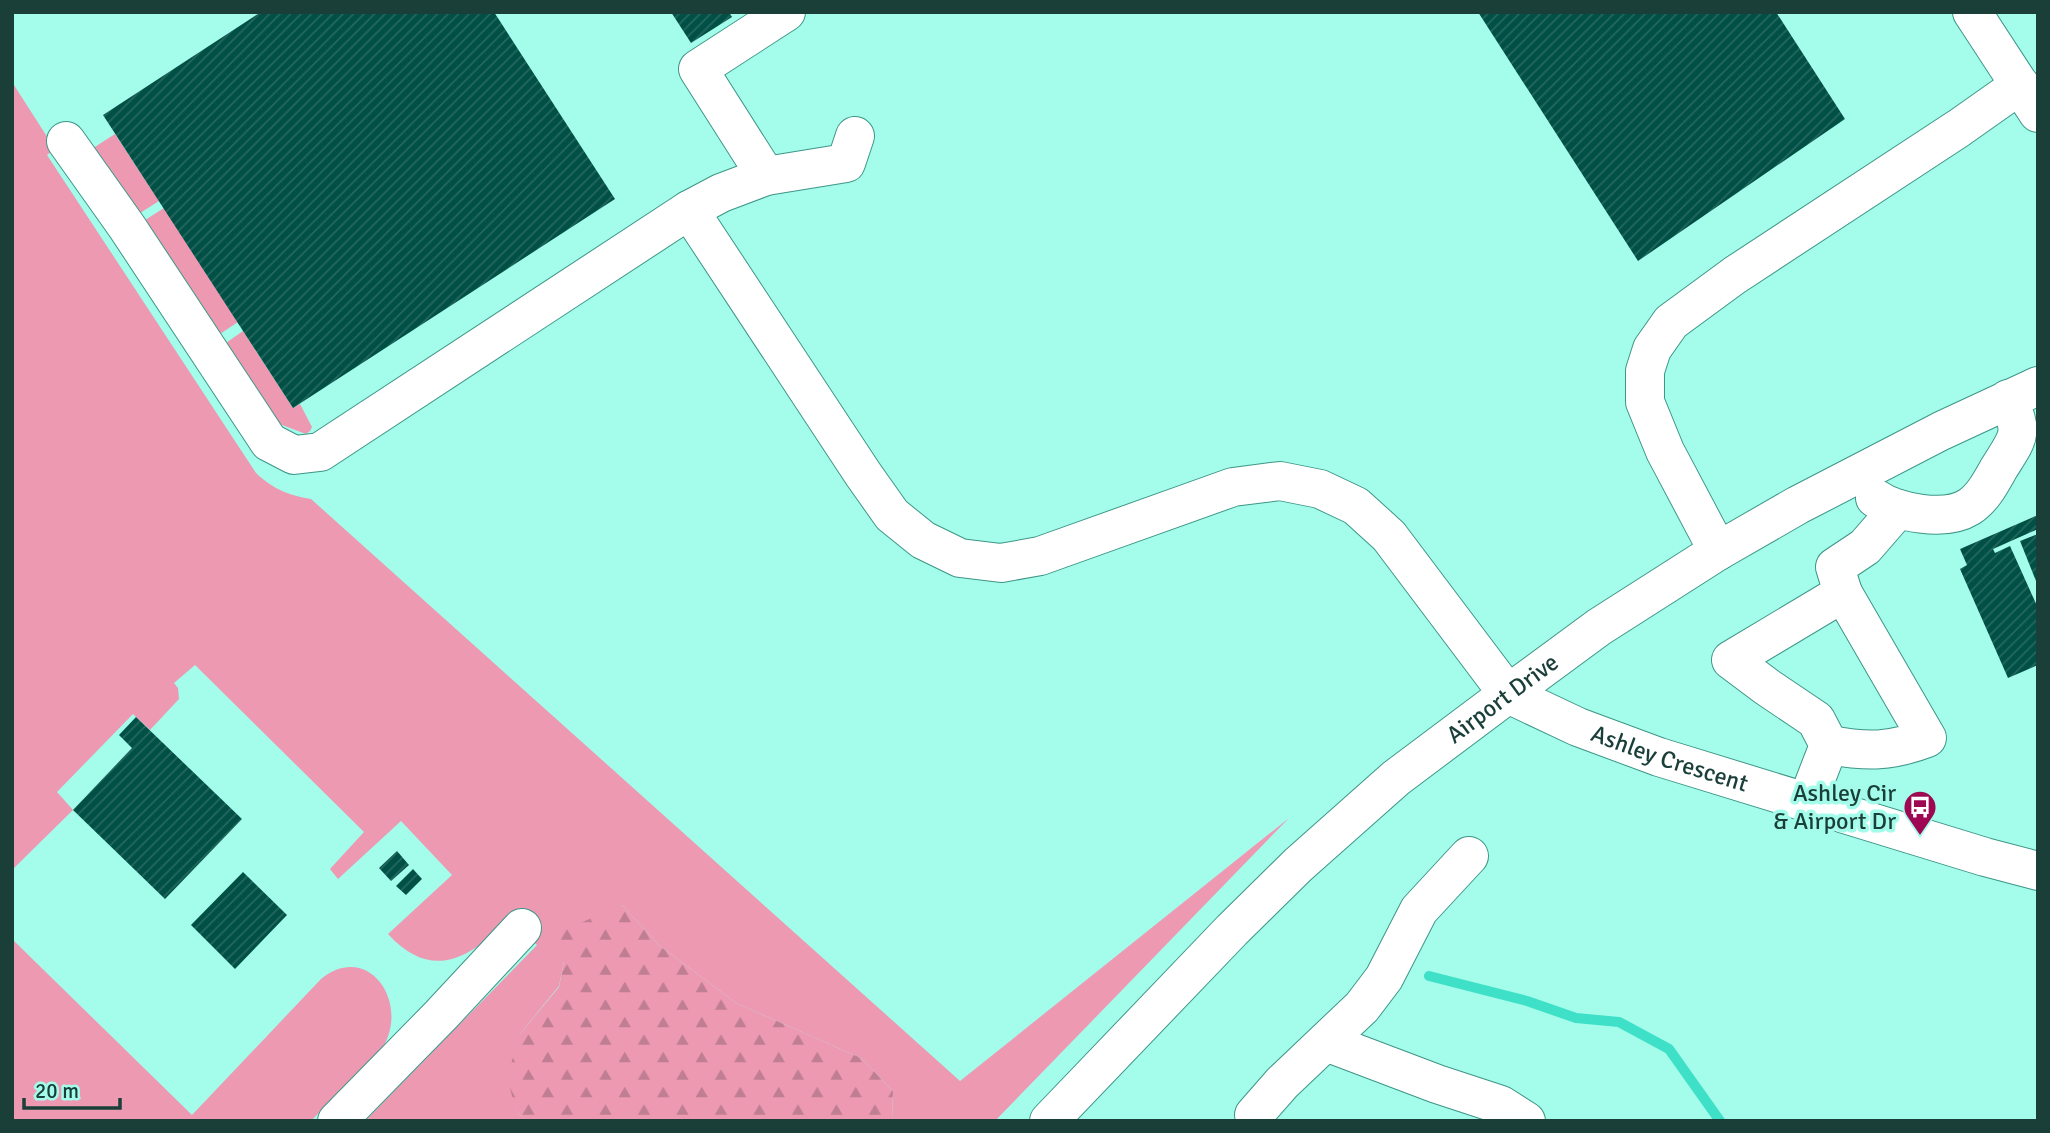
<svg xmlns="http://www.w3.org/2000/svg" width="2050" height="1133" font-family="Signika,sans-serif">
	<style>
		.green { fill: #ed99b2 }
		.forest { fill: url(#forest-firs) }
		.lines { fill: none; stroke-linecap: round; stroke-linejoin: round }
		.stream { stroke: #3ee0c8; stroke-width: 10 }
		.building { fill: url(#building-hatch) }
		.minor-casing { stroke: #3d9687; stroke-width: 40 }
		.minor { stroke: #fff; stroke-width: 38 }
		.labels { text-anchor: middle; stroke-width: 7; stroke-linejoin: round; paint-order: stroke }
		.street-label { font-size: 24px; fill: #1a3f39; stroke: #a4fceb }
		.poi-label { font-size: 24px; fill: #1a3f39; stroke: #a4fceb; text-anchor: end }
	</style>
	<defs>
		<pattern id="forest-firs" width="22" height="20" patternUnits="userSpaceOnUse" patternTransform="scale(1.75)"><rect width="22" height="20" fill="#ed99b2"/><path d="M5 1l3.5 6h-7zM16 11l3.5 6h-7z" fill="#bf7e92"/></pattern>
		<pattern id="building-hatch" width="6" height="6" patternUnits="userSpaceOnUse" patternTransform="scale(1.75)"><rect width="6" height="6" fill="#005046"/><path d="M-1 1l2-2M0 6l6-6M5 7l2-2" fill="none" stroke="#25675f"/></pattern>
	</defs>
	<rect width="100%" height="100%" fill="#a4fceb"/>
	<path class="green" d="M12,82L55,149L47,155L256,473C273,489 288,495 311,499L960,1081L1289,818L995,1121H892L893,1091L861,1058L736,1003L660,946L622,905L564,961L559,986L520,1034L516,1111L526,1121H365L537,945L510,919C471,957 433,983 388,934L452,875L401,821L338,879L330,869L364,832L195,665L174,683L178,688L179,699L150,730L133,714L57,792L73,810L12,870Z
		M115,134L159,201L137,215L87,152Z
		M164,208L238,322L217,336L142,222Z
		M243,331L293,408L300,404L312,427L310,431L306,434L282,425L273,419L223,345Z
		M12,939L192,1115L321,979C368,941 410,1002 383,1047L311,1121H12Z"/>
	<path class="forest" d="M622,905L660,946L736,1003L861,1058L893,1091L892,1121H526L516,1111L507,1077L520,1034L559,987L564,961L548,937Z"/>
	<g class="lines">
		<path class="stream" d="M1429,976L1527,1001L1576,1018L1619,1022L1669,1049L1720,1121"/>
	</g>
	<path class="building" d="M261,12H494L615,199L293,408L103,115Z
		M671,12H729L732,17L691,43Z
		M1478,12H1776L1845,119L1638,261Z
		M2038,515V529L1993,549L1995,553L2010,546L2038,608V665L2008,678L1960,569L1967,565L1960,549Z
		M2038,534V586L2020,541Z
		M136,717L242,819L165,899L73,810L132,748L119,735Z
		M397,851L409,865L391,881L379,868Z
		M413,869L422,879L406,895L396,886Z
		M243,872L287,915L235,969L191,925Z"/>
	<g class="lines">
		<defs>
			<g id="minor">
				<path d="M1972,12L2038,113"/>
				<path d="M66,141L127,227L269,442L294,455L320,452L689,210L721,193L766,176L846,163L855,136"/>
				<path d="M766,176L698,69L786,12"/>
				<path id="s1" d="M689,210L863,474L892,515L923,540L960,558L1001,563L1040,556L1233,487L1280,481L1320,489L1356,506L1389,536L1508,694L1578,727L1659,757L1985,857L2038,871"/>
				<path d="M1875,498C1897,513 1945,522 1969,507C1983,498 1991,482 1999,468C2019,436 2024,434 2008,399"/>
				<path d="M1718,551L1665,451L1645,402V371L1652,349L1671,322L1735,275L1959,128L2020,85"/>
				<path d="M1829,745C1868,752 1890,752 1927,738L1843,593"/>
				<path d="M1807,802L1829,745L1816,720L1767,687L1731,660L1843,593L1835,567L1865,547L1898,509"/>
				<path d="M1326,1042L1437,1084L1501,1105L1526,1121"/>
				<path d="M1254,1115L1282,1083L1362,1007L1384,978L1419,910L1469,856"/>
				<path d="M337,1121L441,1015L522,928"/>
				<path id="s2" d="M1049,1121L1232,930L1298,865L1396,778L1508,694L1599,627L1718,551L1798,505L1941,431L2038,386"/>
			</g>
		</defs>
		<use href="#minor" class="minor-casing"/>
		<use href="#minor" class="minor"/>
	</g>
	<defs>
		<symbol id="bus-pin" viewBox="-11 -11 22 30"><path d="M0 17L-7.5 6A9.5 9.5 0 1 1 7.5 6Z" fill="#9e0852" stroke="#a4fceb"/><path d="M-5-6H5V4H4V6H2V4H-2V6H-4V4H-5ZM-3.5-4V0h7V-4ZM-3.5 1.2v1.5H-2V1.2ZM2 1.2v1.5H3.5V1.2Z" fill="#fff"/></symbol>
	</defs>
	<g fill-rule="evenodd">
		<use href="#bus-pin" x="1901" y="788" width="38" height="52"/>
	</g>
	<g class="labels">
		<g class="street-label">
			<text dy="8" stroke="none"><textPath href="#s2" startOffset="621">Airport Drive</textPath></text>
			<text dy="8" stroke="none"><textPath href="#s1" startOffset="1278">Ashley Crescent</textPath></text>
		</g>
		<g class="poi-label">
			<text x="1896" y="801">Ashley Cir<tspan x="1896" dy="28">&amp; Airport Dr</tspan></text>
		</g>
	</g>
	<rect width="2050" height="1133" fill="none" stroke="#1a3f39" stroke-width="28"/>
	<path d="M24 1098v10h96v-10" fill="none" stroke="#1a3f39" stroke-width="3.5"/>
	<text x="35" y="1098" font-size="21" fill="#1a3f39" stroke="#a4fceb" stroke-width="5" paint-order="stroke">20 m</text>
</svg>
